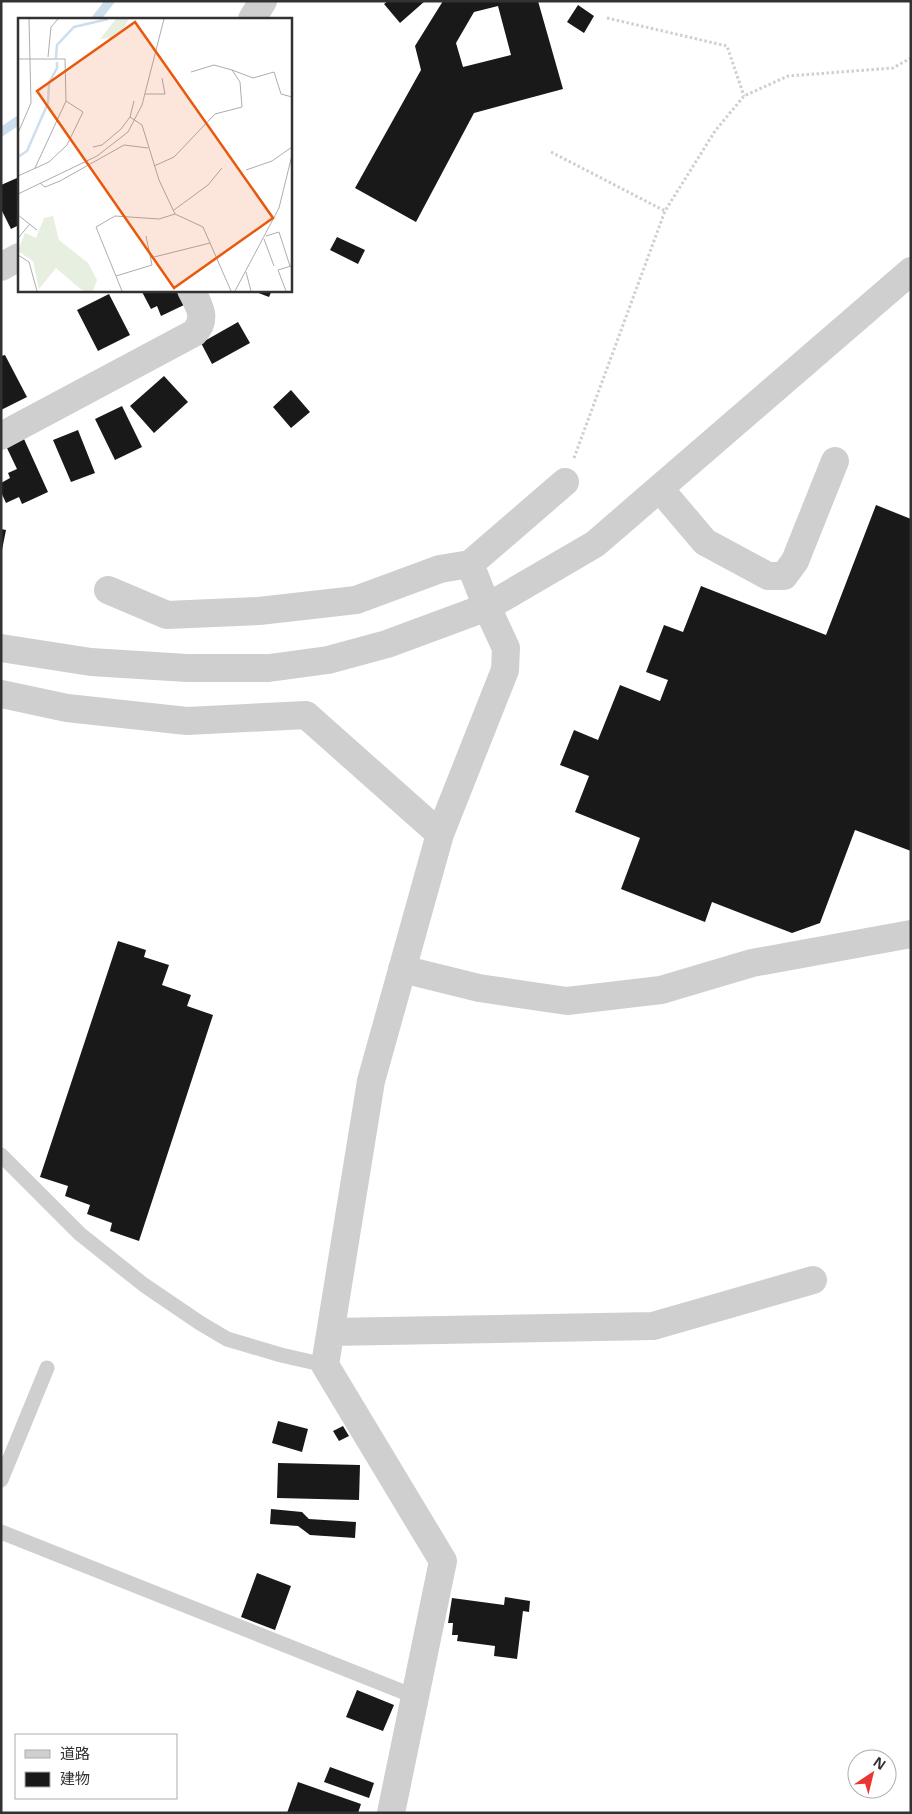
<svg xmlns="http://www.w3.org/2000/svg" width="912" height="1814" font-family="'Open Sans','Noto Sans JP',sans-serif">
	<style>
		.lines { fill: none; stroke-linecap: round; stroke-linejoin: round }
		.stream { stroke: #cddeee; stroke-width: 9 }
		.building { fill: #191919; fill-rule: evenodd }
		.path { stroke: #cfcfcf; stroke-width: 3; stroke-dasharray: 2.5 2.5; stroke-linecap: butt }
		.service { stroke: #cfcfcf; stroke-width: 15 }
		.minor { stroke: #cfcfcf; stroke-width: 28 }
		.tertiary { stroke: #cfcfcf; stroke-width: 28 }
		.inset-river { fill: none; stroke: #cddeee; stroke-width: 2.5 }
		.inset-road { fill: none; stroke: #adadad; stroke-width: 1 }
		.view { fill: #e8590c; fill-opacity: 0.15; stroke: #e8590c; stroke-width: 2.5 }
		.inset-edge { fill: none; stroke: #323232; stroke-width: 2.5 }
	</style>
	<rect width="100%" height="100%" fill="#fff"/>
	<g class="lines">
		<path class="stream" d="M96,19L110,1
			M1,132L19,120"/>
	</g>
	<path class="building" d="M388,1H425L400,23L384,4Z
		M443,1H538L563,89L474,113L416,222L355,188L421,70L415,46ZM498,6L511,55L463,67L456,43L474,12Z
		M578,5L594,16L584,33L567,22Z
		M17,178L19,182V225L11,229L1,209V185Z
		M337,237L365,250L358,264L330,250Z
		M141,290H177L184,305L161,316L157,306L151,309Z
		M251,290H272L269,297Z
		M109,294L130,335L98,351L77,310Z
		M238,322L250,343L212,364L201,343Z
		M5,355L27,397L1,410V356Z
		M164,376L188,402L154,433L130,406Z
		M291,390L310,412L291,428L273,407Z
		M122,406L142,447L115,460L95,419Z
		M78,430L95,473L71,482L53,440Z
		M24,439L48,492L22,504L19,497L6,503L1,492V483L10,478L8,473L17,469L6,446Z
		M876,505L911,519V851L855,830L820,923L792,933L712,902L705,922L621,889L640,838L575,812L589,776L560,765L574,730L598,740L620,685L660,701L668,680L646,672L664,625L683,632L701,586L826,635Z
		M1,529L6,530L2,550L1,549Z
		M118,941L146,950L144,957L169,965L162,985L191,995L187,1006L213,1015L139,1241L110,1231L112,1223L87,1214L90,1205L65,1196L68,1186L40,1177Z
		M278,1421L308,1429L302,1452L272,1443Z
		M343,1426L349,1436L339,1441L333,1431Z
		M278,1463L360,1465L359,1500L277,1498Z
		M271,1509L302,1512L309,1519L356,1522L355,1538L310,1535L298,1526L270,1524Z
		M257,1573L291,1586L275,1630L241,1617Z
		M505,1597L530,1601L529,1612L523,1611L517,1659L494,1656L495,1646L457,1641L458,1635H452L453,1623H448L452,1598L504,1605Z
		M357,1690L394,1705L383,1731L346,1717Z
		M330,1767L374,1783L369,1798L324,1782Z
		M298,1782L361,1804L358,1813H287Z"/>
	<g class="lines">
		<path class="path" d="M607,18L727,46L744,96
			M551,152L665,211
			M574,458L665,211L715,131L744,96L788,76L893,68L911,58"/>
		<path class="service" d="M1,1155L80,1234L144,1285L200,1323L227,1339L281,1355L325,1365
			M1,1480L47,1368
			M1,1532L416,1697"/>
		<path class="minor" d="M252,19L263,1
			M1,267L19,257
			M1,436L194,333C208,319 199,305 191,290
			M660,489L705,542L768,576H784L795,561L835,461
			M108,590L167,615L259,611L356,600L440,569L470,564L565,482
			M1,694L67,708L187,721L306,715L440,834
			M402,969L479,988L567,1001L661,990L752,963L911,934
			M331,1332L653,1326L813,1280
			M391,1813L443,1561L325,1365L371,1081L440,834L505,670L506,648L487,607L470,564"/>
		<path class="tertiary" d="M1,648L91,662L187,668H269L328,660L387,644L487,607L595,544L911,271"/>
	</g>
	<g transform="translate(18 18)">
		<rect width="274" height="274" fill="#fff"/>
		<path d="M98,1H111L106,10L92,20L82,21ZM35,198L41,222L70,245L79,262L75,273H65L38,250L21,271L15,243L0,233L7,215L18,220L26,200Z" fill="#e7efe0"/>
		<path class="inset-river" d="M38,40L39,27L56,9L90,1M0,139L9,133L30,85L31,65L39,50V44"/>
		<path class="inset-road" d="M30,39L33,9L40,1M0,41H47L48,83L17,150M214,52L235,60L256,54L263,76L274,79M127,76H147L144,60M112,99L124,107L141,162L157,196L185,209L213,273M0,115L13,85L11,1M75,129L84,127L103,111L112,99L116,83M136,148L156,139L197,96L224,89L222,64L214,52L196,47L173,54M228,152L254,143L274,129M0,158L31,144L49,127L65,94L48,83M22,165L27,169L42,163L106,127L130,130M0,176L79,138L110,114L124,87L146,1M156,192L190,167L204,150M0,197L19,212M248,218L261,214L272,248M0,220L12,206M246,221L256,248M0,237L11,244L19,273M132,240L192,225M228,254L233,273M98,258L134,247L128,218M104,273L78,209L97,198L141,201L157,196M217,273L261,190L274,137M268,273L260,252L273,248"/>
		<path class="view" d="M117,4L255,200L156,270L19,73Z"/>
		<rect width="274" height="274" class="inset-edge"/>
	</g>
	<rect width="912" height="1814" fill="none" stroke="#323232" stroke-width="5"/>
	<rect x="15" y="1734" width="162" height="65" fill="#ffffff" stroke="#adadad"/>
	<rect x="25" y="1750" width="25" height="8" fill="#cfcfcf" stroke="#adadad"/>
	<text x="60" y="1759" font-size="15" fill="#323232">道路</text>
	<rect x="25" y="1772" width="25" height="15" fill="#191919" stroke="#adadad"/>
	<text x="60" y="1784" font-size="15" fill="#323232">建物</text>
	<g transform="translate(872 1774) rotate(35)"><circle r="24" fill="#ffffff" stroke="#adadad"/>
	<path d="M0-4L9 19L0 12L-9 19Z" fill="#eb3532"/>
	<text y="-8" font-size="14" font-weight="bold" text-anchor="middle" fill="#323232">N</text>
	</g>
</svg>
